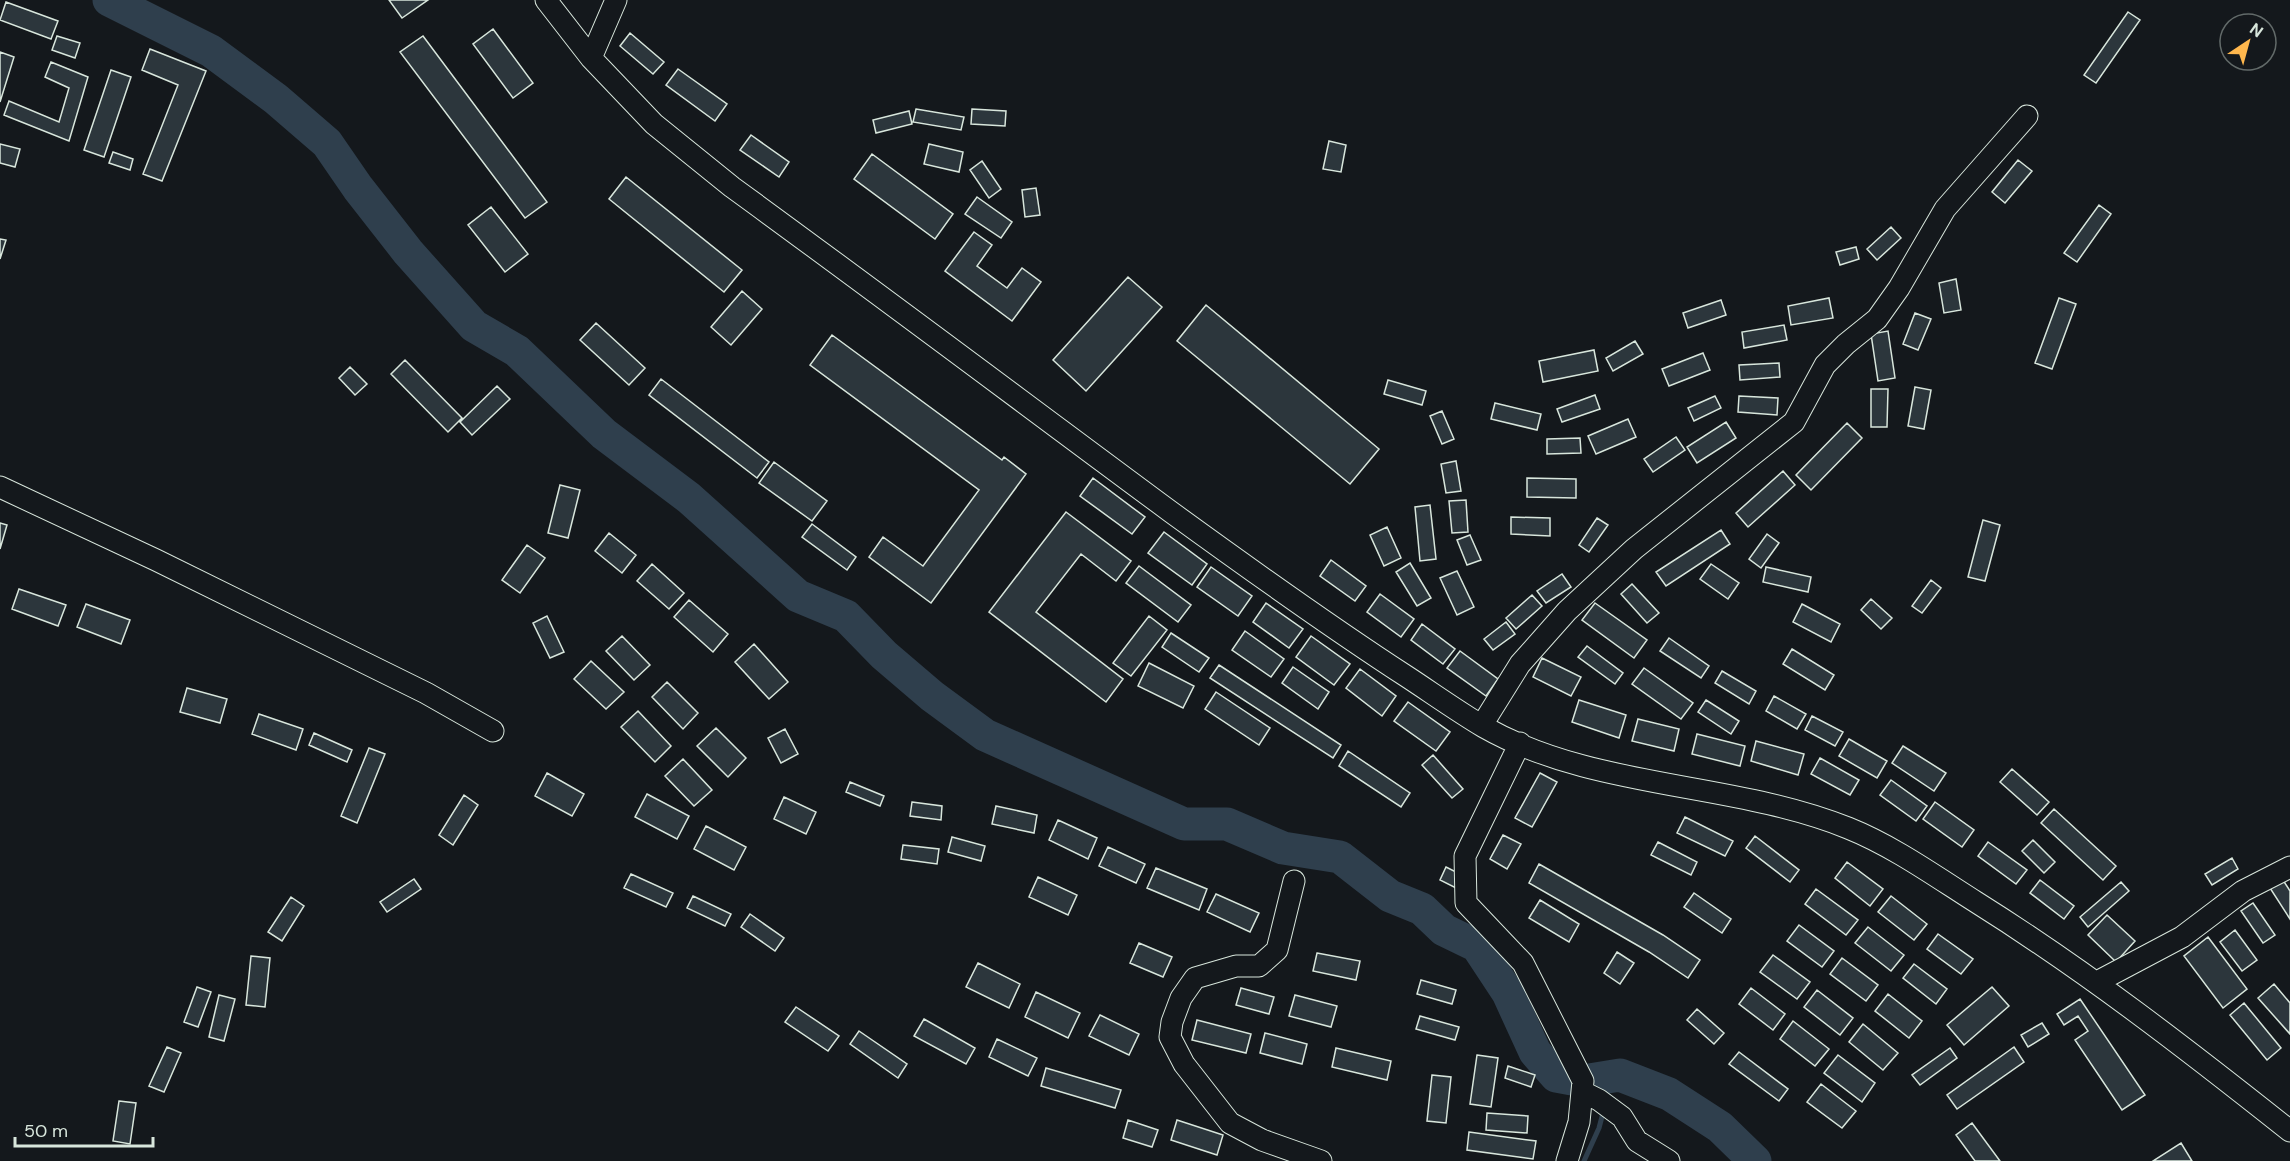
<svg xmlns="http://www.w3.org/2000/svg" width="2290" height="1161" font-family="'DM Sans',sans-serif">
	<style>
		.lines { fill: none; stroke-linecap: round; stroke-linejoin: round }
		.stream { stroke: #2f3f4d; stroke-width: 5 }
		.river { stroke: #2f3f4d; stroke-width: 33 }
		.building { fill: #2c363c; stroke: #d8e6dc; stroke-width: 1.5 }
		.minor-casing { stroke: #d8e6dc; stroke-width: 23 }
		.minor { stroke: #14181c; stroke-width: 21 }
	</style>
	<rect width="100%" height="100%" fill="#14181c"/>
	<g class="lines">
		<path class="stream" d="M1593,1080L1608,1095
			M1584,1161L1599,1128L1604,1109"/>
		<path class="river" d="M109,0L211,51L276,99L327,143L358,188L408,252L474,326L517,351L604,434L689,498L798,596L846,616L884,655L932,696L985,735L1184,824H1227L1283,848L1340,857L1390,896L1422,909L1444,930L1477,946L1508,993L1535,1052L1556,1076L1583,1081L1620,1075L1669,1094L1720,1127L1755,1161"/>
	</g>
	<path class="building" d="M389,0H428L402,18Z
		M6,2L58,21L51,39L0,20Z
		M2128,12L2140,20L2096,83L2084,75Z
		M493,29L533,83L513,98L473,44Z
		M630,33L664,62L653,74L620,46Z
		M57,36L80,43L75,58L52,50Z
		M423,36L547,202L525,218L400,52Z
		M150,49L206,71L162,181L143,174L178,85L142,70Z
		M0,52L14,57L0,102Z
		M51,62L88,77L69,141L4,115L9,101L59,122L69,88L45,77Z
		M678,69L727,104L715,121L666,85Z
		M111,70L131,77L104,157L84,150Z
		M916,109L964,117L961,130L913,122Z
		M972,109L1006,111L1005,126L971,124Z
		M909,111L912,124L876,133L873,120Z
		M751,135L789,162L779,177L740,150Z
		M1329,141L1346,145L1341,172L1323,169Z
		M0,144L20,149L15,167L0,163Z
		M929,144L963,152L959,172L924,164Z
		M113,152L133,159L130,170L109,163Z
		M872,154L953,214L935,239L854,179Z
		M2018,160L2032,171L2005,203L1992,192Z
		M982,161L1001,189L989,198L970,170Z
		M626,177L742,270L724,292L609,199Z
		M1036,188L1040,215L1025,217L1022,190Z
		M977,197L1012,222L1001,238L965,214Z
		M2099,205L2111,214L2077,262L2064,253Z
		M491,207L528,254L505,272L468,225Z
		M1891,227L1901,238L1877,260L1867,249Z
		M974,232L992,245L977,266L1007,288L1022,268L1041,282L1012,321L945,271Z
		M0,239L6,240L0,259Z
		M1856,247L1859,259L1840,265L1836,252Z
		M1128,277L1162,307L1086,391L1053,360Z
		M1956,279L1961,310L1944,313L1939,283Z
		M742,291L762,309L731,345L711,327Z
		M1829,298L1833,318L1791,325L1788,306Z
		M2059,298L2076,304L2052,369L2035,363Z
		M1721,300L1726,315L1688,328L1683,313Z
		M1206,305L1379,449L1350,484L1177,341Z
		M1915,313L1931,319L1918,350L1903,344Z
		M596,323L645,368L629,385L580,340Z
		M1784,325L1787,340L1744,348L1742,332Z
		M1888,331L1895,378L1878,381L1871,334Z
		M832,335L1002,460L1004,457L1026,474L931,603L869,557L883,537L923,566L979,490L810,365Z
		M1635,341L1643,354L1613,371L1606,358Z
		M1594,350L1598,371L1543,382L1539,361Z
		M1703,353L1710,370L1669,386L1662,369Z
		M405,360L462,418L448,432L391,374Z
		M1779,363L1780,377L1740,380L1739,365Z
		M350,367L367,384L355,395L339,378Z
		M661,379L769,462L757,478L649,395Z
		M1388,380L1426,391L1422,405L1384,394Z
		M497,386L510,399L472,435L460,422Z
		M1915,387L1931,390L1924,429L1908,426Z
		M1871,389H1888L1887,427H1871Z
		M1595,395L1600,409L1562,422L1557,409Z
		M1715,396L1721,408L1694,421L1688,408Z
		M1739,396L1778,398L1777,415L1738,412Z
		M1495,403L1541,414L1537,430L1491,419Z
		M1442,411L1454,439L1442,444L1430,416Z
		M1628,419L1636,437L1596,454L1588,436Z
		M1726,422L1736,438L1697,463L1687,447Z
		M1847,423L1862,438L1811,490L1796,475Z
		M1676,437L1685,450L1653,472L1644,459Z
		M1580,438L1581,453L1547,454V439Z
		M1456,461L1461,491L1446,493L1441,464Z
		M774,462L827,501L812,521L759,483Z
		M1783,471L1795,485L1748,527L1736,513Z
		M1093,478L1145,517L1132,534L1080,496Z
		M1527,478L1576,479V498L1527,497Z
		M560,485L580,490L568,538L548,533Z
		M1466,500L1468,532L1452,533L1449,501Z
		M1430,505L1436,559L1420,561L1415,507Z
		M1066,512L1131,561L1116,581L1081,554L1036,612L1123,679L1106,702L989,612Z
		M1511,517L1550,518V536L1511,534Z
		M1597,518L1608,525L1589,552L1579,545Z
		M1983,520L2000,525L1985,581L1968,577Z
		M0,523L7,525L0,549Z
		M812,524L856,557L847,570L802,537Z
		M1387,527L1401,558L1384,566L1370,535Z
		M1721,530L1730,544L1666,586L1656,572Z
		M1164,532L1207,564L1192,585L1148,553Z
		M609,533L636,555L622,573L595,551Z
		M1767,534L1779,543L1761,568L1749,559Z
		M1470,535L1481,560L1467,565L1457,540Z
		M527,545L545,558L520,593L502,580Z
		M1331,560L1366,586L1355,601L1320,576Z
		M1410,563L1431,598L1417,606L1396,572Z
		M652,564L684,593L669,609L637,581Z
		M1711,564L1739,583L1728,599L1700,579Z
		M1139,566L1191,605L1178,622L1126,583Z
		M1211,567L1252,596L1238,616L1197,587Z
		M1766,567L1811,577L1808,592L1763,582Z
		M1457,571L1474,607L1457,615L1440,578Z
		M1562,574L1571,587L1546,603L1537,591Z
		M1931,580L1941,588L1922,613L1912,606Z
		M1632,584L1659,613L1647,623L1621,594Z
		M19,589L66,605L58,626L12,609Z
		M1380,594L1414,619L1401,637L1367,612Z
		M1532,595L1542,606L1516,629L1506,618Z
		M1871,599L1892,618L1881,629L1861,610Z
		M689,600L728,634L713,652L674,617Z
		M1266,603L1303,629L1289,648L1253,622Z
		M1595,603L1647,640L1634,658L1582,620Z
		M86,604L130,620L121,644L77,627Z
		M1802,604L1840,624L1831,642L1793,622Z
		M547,616L564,652L550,658L533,623Z
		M1149,616L1167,630L1131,676L1113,663Z
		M1506,622L1515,634L1493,650L1484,639Z
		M1422,624L1455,649L1443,664L1411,640Z
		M1245,631L1284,659L1271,677L1232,650Z
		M1171,633L1209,658L1199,672L1162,647Z
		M622,636L650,665L634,680L606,651Z
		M1311,636L1350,664L1334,685L1296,657Z
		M1669,638L1709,666L1701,678L1660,651Z
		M754,644L788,682L769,699L735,662Z
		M1587,646L1623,673L1615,684L1578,657Z
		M1792,649L1834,675L1825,690L1783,664Z
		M1460,651L1498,679L1486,696L1447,668Z
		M1542,658L1581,677L1571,696L1533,677Z
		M591,661L624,692L606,709L574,679Z
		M1149,663L1194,686L1183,708L1138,686Z
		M1219,665L1341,745L1333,758L1210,678Z
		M1293,667L1329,692L1318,709L1282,683Z
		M1644,668L1693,703L1681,719L1632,684Z
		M1360,669L1396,696L1382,716L1346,688Z
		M1722,671L1756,691L1749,704L1715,683Z
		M667,682L698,713L683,729L652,697Z
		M187,688L227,699L220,723L180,712Z
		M1216,692L1270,728L1259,745L1205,709Z
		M1774,696L1806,714L1797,729L1766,711Z
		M1579,700L1626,715L1619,738L1572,722Z
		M1706,700L1739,721L1731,734L1698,712Z
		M1408,702L1450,732L1436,751L1394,721Z
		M638,711L671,746L655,762L621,727Z
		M259,714L303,729L296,750L252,734Z
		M1812,716L1843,732L1835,746L1805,730Z
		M1638,719L1679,729L1674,751L1632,741Z
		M716,728L746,758L728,777L697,746Z
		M785,729L798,754L781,763L768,738Z
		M314,733L352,750L347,762L309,745Z
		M1697,734L1745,746L1740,766L1692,754Z
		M1849,739L1887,761L1877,778L1839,756Z
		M1756,741L1804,754L1798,775L1751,761Z
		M1903,746L1946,773L1934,791L1892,763Z
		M369,748L385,754L357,823L341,816Z
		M1348,751L1410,793L1401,807L1339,766Z
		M1433,755L1463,789L1452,798L1422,765Z
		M1820,758L1859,780L1850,795L1811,774Z
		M683,759L712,790L694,806L665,776Z
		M2012,769L2049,802L2037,815L2000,782Z
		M547,773L584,794L572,816L535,796Z
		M1540,773L1557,782L1532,827L1515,818Z
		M1891,780L1927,806L1916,821L1880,795Z
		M850,782L884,796L880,806L846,792Z
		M647,794L689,816L677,839L635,817Z
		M464,795L478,805L453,845L439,835Z
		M784,797L816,812L806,834L774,819Z
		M912,802L942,806L941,820L910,816Z
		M1935,802L1974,830L1962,847L1923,819Z
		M996,806L1037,815L1034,833L992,824Z
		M2054,809L2116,866L2103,880L2041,823Z
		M1685,817L1733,841L1725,856L1677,833Z
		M1058,820L1097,838L1088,859L1049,840Z
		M706,826L746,847L734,870L694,849Z
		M1503,835L1521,844L1507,869L1490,859Z
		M1755,836L1799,870L1790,882L1746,848Z
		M952,837L985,846L981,861L948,852Z
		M2033,840L2055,862L2044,873L2022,851Z
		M1658,842L1697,862L1691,875L1651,855Z
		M1988,842L2027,870L2016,884L1978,856Z
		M903,845L939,849L937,864L901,859Z
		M1108,847L1145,864L1136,883L1099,866Z
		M2232,858L2238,869L2212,885L2205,874Z
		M1847,862L1883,889L1870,906L1835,878Z
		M1539,864L1663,935L1700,960L1688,978L1649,952L1529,883Z
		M1446,867L1462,875L1456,888L1440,880Z
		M1156,868L1207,889L1199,910L1147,888Z
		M631,874L673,893L666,907L624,888Z
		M1038,877L1077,895L1068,915L1029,897Z
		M414,879L421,889L387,912L380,902Z
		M2040,880L2074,906L2064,919L2030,893Z
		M2283,880L2290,891V919L2270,888Z
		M2121,882L2129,891L2088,927L2080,917Z
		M1816,889L1858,920L1846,935L1805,904Z
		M1694,893L1731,919L1722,933L1684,907Z
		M1216,894L1259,913L1250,932L1207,912Z
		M693,896L731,914L725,926L687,908Z
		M1891,896L1927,924L1914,940L1878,912Z
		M291,897L304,906L282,941L268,932Z
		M1540,900L1579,924L1569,942L1529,918Z
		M2253,903L2275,935L2263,943L2241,911Z
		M750,914L784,938L775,951L741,927Z
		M2107,915L2135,941L2116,962L2088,935Z
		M1799,925L1834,951L1822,967L1787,941Z
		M1868,927L1904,955L1891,971L1855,943Z
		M2235,930L2257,960L2242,971L2220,942Z
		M1938,934L1973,959L1961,974L1927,949Z
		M2208,937L2247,989L2223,1008L2184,956Z
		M1139,943L1172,957L1163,977L1130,963Z
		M1617,952L1634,963L1620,984L1604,973Z
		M1317,953L1360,961L1356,980L1313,971Z
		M1773,955L1810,982L1797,999L1760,972Z
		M251,956L270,958L265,1007L246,1005Z
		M1842,958L1878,985L1866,1001L1830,974Z
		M978,963L1020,984L1009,1008L966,987Z
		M1914,964L1947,989L1936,1004L1903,978Z
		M1421,980L1456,990L1452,1004L1417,994Z
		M2274,984L2290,1003V1034L2258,998Z
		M197,987L211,992L198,1027L184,1022Z
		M1992,987L2009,1006L1964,1045L1947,1025Z
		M1241,988L1274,997L1269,1014L1236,1005Z
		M1751,988L1785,1014L1773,1030L1739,1004Z
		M1817,990L1853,1018L1840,1035L1804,1007Z
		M1036,992L1080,1013L1068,1038L1025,1017Z
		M1888,994L1922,1021L1909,1038L1875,1011Z
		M219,995L235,999L224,1041L209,1037Z
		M1295,995L1337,1006L1331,1027L1289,1016Z
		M2080,999L2145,1095L2122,1110L2075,1040L2088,1031L2078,1016L2064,1025L2057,1014Z
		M2244,1003L2281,1048L2267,1060L2230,1015Z
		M796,1007L839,1036L828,1051L785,1022Z
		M1697,1009L1724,1033L1714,1044L1687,1020Z
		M1100,1015L1139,1034L1129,1055L1089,1036Z
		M1420,1016L1459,1027L1455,1040L1416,1029Z
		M924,1019L975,1048L966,1064L914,1036Z
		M1197,1020L1251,1034L1246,1053L1192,1040Z
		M1793,1021L1829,1049L1815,1066L1780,1039Z
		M2042,1023L2049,1034L2028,1047L2021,1035Z
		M1863,1024L1898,1053L1883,1070L1849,1042Z
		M859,1031L907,1064L898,1078L850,1044Z
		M1265,1033L1307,1044L1302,1064L1260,1053Z
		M997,1039L1037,1058L1028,1076L989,1057Z
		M167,1047L181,1053L164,1092L149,1086Z
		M2014,1047L2024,1062L1957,1109L1947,1095Z
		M1336,1048L1391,1061L1387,1080L1332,1067Z
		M1950,1048L1957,1058L1920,1085L1912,1075Z
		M1739,1052L1788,1089L1779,1101L1729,1064Z
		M1477,1055L1498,1058L1491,1107L1470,1104Z
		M1838,1055L1875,1083L1862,1102L1824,1073Z
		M1508,1066L1535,1075L1531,1087L1505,1078Z
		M1046,1068L1121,1090L1115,1108L1041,1086Z
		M1432,1075L1451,1077L1446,1123L1427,1121Z
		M1821,1084L1856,1111L1842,1128L1807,1102Z
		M119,1101L136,1103L130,1144L113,1141Z
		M1487,1113L1528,1116L1527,1133L1486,1130Z
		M1128,1120L1158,1130L1152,1147L1123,1138Z
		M1177,1120L1223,1135L1217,1155L1171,1140Z
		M1972,1123L2000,1161H1975L1956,1135Z
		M1469,1132L1536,1141L1533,1159L1467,1150Z
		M2181,1143L2192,1161H2153Z"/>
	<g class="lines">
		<defs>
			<path id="minor" d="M546,0L591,58L654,124L732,187C879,294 1025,404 1171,512C1248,568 1326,624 1406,676C1432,693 1457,711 1484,727C1595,790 1731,781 1848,828C1893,846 1935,876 1976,902C2086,971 2188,1050 2290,1131
				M591,58L616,0
				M0,487L156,560L426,693L493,731
				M1482,725L1520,664L1567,611L1634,549L1794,422L1825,365L1846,344L1877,319L1899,288L1945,209L2027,116
				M1520,743L1465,856L1466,903L1523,963L1583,1081L1579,1122L1567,1161
				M1294,881L1277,950L1259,966H1236L1195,978L1181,998L1172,1022L1170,1037L1184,1064L1230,1123L1262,1140L1321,1161
				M2097,982L2182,937L2243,891L2290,867
				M1583,1092L1599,1100L1622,1117L1637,1141L1669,1161"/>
		</defs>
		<use href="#minor" class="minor-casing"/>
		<use href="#minor" class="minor"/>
	</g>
	<g transform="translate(2248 42) rotate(36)"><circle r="28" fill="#14181c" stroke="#626a69" stroke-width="1.5"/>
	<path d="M0-4.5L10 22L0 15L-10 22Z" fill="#ffb74d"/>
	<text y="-9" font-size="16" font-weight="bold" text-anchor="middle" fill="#d8e6dc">N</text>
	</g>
	<path d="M15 1137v9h138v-9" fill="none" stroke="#d8e6dc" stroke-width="3"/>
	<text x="24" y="1137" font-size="18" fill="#d8e6dc" stroke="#14181c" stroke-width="4.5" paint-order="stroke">50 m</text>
</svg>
